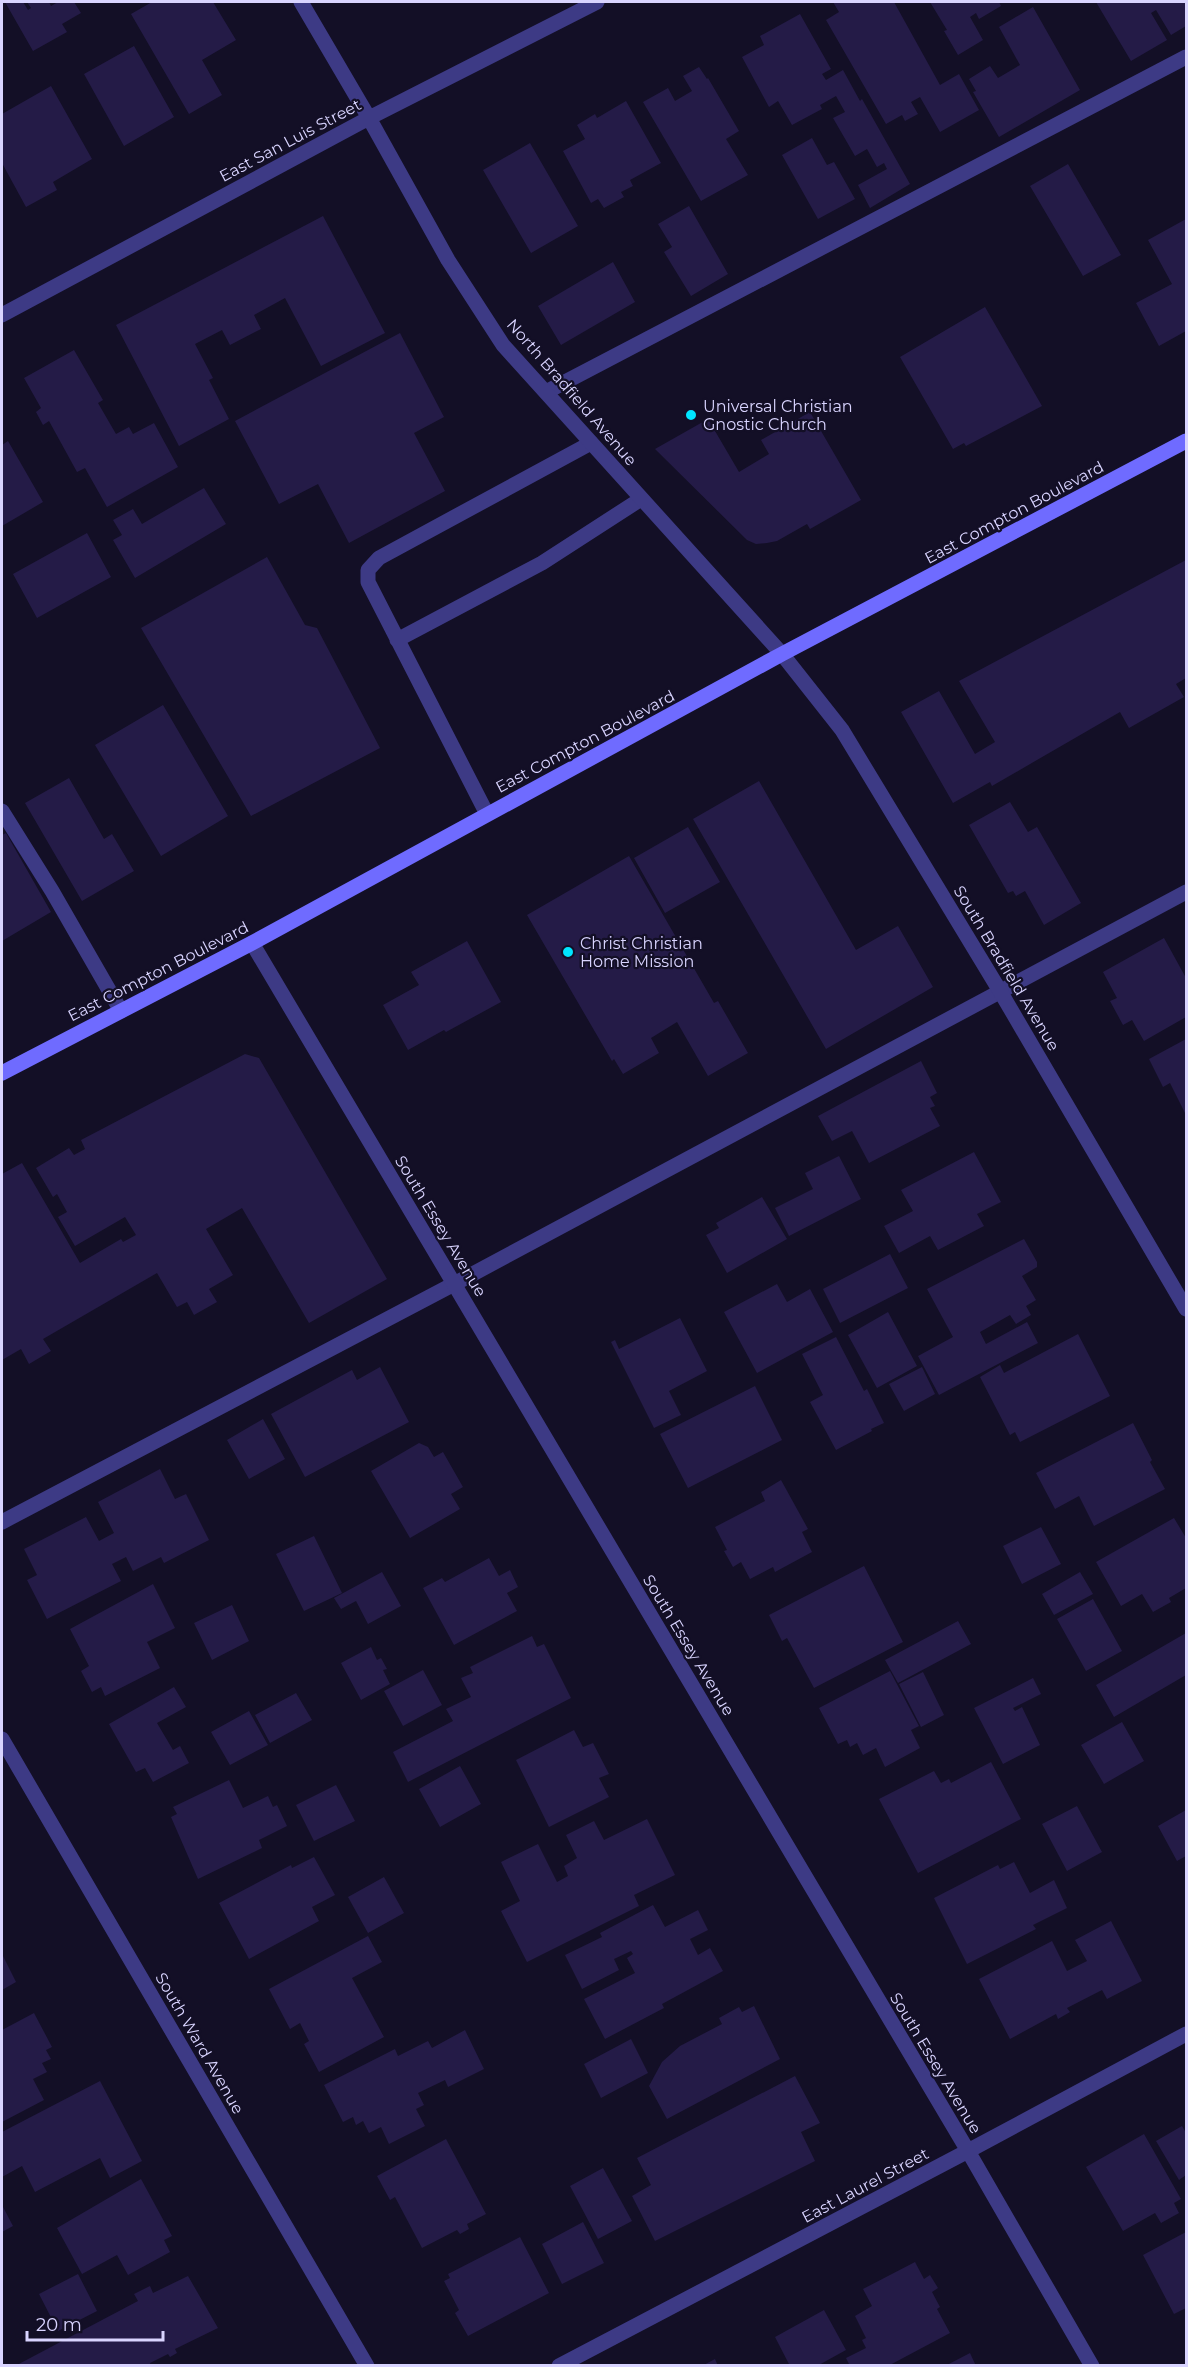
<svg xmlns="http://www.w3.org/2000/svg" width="1188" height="2367" font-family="Montserrat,sans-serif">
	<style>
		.building { fill: #241b47 }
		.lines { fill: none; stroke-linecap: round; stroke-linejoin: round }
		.lane { stroke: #3d3a85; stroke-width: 15 }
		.street { stroke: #3d3a85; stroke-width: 15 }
		.secondary { stroke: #6f6bff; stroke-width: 15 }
		.poi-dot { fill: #00e5ff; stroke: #130f26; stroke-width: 2 }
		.labels { text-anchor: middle; stroke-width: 4.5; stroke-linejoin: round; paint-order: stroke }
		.street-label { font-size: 16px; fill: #d9d4ff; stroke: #130f26 }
		.poi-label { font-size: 16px; fill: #d9d4ff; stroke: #130f26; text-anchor: start }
	</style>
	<rect width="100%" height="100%" fill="#130f26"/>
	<path class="building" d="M5,2H23L28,10L31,8L27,2H49L51,6L58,2H74L81,13L62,24L67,32L33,51Z
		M152,2H213L236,40L202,60L222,95L189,114L131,14Z
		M833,2H894L940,85L959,74L979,110L940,132L920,97L911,102L918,114L905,121L902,115L886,124L826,20L839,12Z
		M930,2H999L1001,6L979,19L976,13L970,17L983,40L958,55L944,31L947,30Z
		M1096,2H1186V26L1171,35L1156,10L1151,13L1167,40L1131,61Z
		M1033,7L1080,90L999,137L973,92L976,91L969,79L990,66L998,78L1020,65L999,27Z
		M800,14L831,69L822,74L826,80L843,70L860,101L862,99L910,184L870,208L858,185L887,169L884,163L877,167L867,149L855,156L833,118L845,112L836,96L820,105L822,109L792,125L778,101L769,107L742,57L764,45L760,36Z
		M134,46L174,117L124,146L84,74Z
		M699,67L707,79L708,78L739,131L726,139L748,175L701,201L643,102L668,88L675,101L692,91L683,76Z
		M51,86L92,159L53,182L57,190L26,207L2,163V114Z
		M626,101L661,163L630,180L633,186L621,192L624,197L604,208L598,199L591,203L563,151L585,139L577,125L595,114L597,118Z
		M812,138L827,165L834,162L855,199L818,219L782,155Z
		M530,143L578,226L531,253L483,170Z
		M1068,164L1121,255L1083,276L1030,186Z
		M689,206L728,274L691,296L664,252L672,247L658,224Z
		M323,216L385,333L321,366L285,298L254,315L261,329L230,345L222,330L195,344L213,378L209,380L229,419L179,446L116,325Z
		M1186,219V331L1159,346L1136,303L1172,284L1148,240Z
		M613,262L635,302L561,345L538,306Z
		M985,307L1042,406L966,446L964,443L953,449L900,357Z
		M400,333L444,417L414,433L445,491L349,543L318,484L279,504L235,421Z
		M74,350L103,400L98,403L116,434L129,427L133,434L154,423L178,467L107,507L85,468L77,472L49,421L43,425L36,412L41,408L24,378Z
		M810,412L861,500L810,529L807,524L777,541L767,543L756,544L747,540L655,449L708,419L739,472L769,454L761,440Z
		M8,441L43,502L2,526V445Z
		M204,488L226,524L135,578L113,540L122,535L113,520L133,509L142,524Z
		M87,533L111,577L37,618L13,574Z
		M267,557L305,625L317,628L380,748L251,816L141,628Z
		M1186,560V678L1176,684L1184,697L1129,728L1120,712L992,786L990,782L953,803L901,712L939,691L975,754L995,742L959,681Z
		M163,705L228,816L161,856L95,745Z
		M69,778L104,839L112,834L134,871L82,901L25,803Z
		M759,781L856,950L898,926L933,987L826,1049L693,819Z
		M1010,802L1028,832L1037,827L1081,903L1044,925L1025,891L1016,896L1013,891L1008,893L969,825Z
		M688,827L720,882L665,913L634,858Z
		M6,833L51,912L2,941V835Z
		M629,856L714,1003L718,1001L748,1053L708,1076L677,1022L651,1038L659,1053L623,1074L614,1059L612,1061L527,915Z
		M1164,938L1186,978V1017L1144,1041L1132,1020L1123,1025L1110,1001L1117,998L1103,972Z
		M467,941L501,1002L446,1032L444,1030L408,1050L383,1005L419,985L411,972Z
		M1186,1039V1115L1170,1083L1163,1087L1149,1059Z
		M245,1054L259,1058L387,1279L309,1323L242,1208L206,1229L233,1275L209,1289L217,1302L194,1315L187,1302L177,1307L157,1273L43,1339L51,1351L29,1364L21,1349L2,1360V1174L22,1163L80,1263L121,1239L123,1242L136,1235L125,1217L75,1246L58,1217L67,1212L57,1194L53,1197L36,1168L69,1148L74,1155L85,1149L81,1140Z
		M921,1061L937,1093L930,1097L935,1106L930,1108L940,1126L869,1163L852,1131L832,1141L818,1116Z
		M974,1152L1001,1202L977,1214L984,1226L938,1250L930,1236L899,1253L884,1226L913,1211L901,1190Z
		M839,1156L861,1199L789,1236L775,1208L813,1189L805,1173Z
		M762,1197L787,1239L727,1273L706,1235L719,1228L716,1223Z
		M1024,1239L1037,1262V1267L1022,1276L1036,1300L1026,1306L1031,1315L1016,1324L1010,1315L980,1332L986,1344L1027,1322L1038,1343L939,1395L918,1356L953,1337L927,1289Z
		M890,1254L908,1288L840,1323L823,1289Z
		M777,1284L787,1302L810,1289L833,1332L757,1373L724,1312Z
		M888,1312L917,1366L877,1388L848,1335Z
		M680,1318L707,1371L669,1391L681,1415L654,1428L611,1342L615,1340L619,1349Z
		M1078,1334L1110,1396L1020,1442L1015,1432L1010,1435L980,1377L1000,1365L1004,1373Z
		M836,1337L864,1391L867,1389L884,1423L871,1429L872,1431L836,1450L810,1402L823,1395L802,1354Z
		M380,1367L409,1422L305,1477L271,1414L352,1370L357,1380Z
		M922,1367L935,1394L904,1411L889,1384Z
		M755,1386L782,1440L688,1488L660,1434Z
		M263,1419L285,1459L249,1479L227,1440Z
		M1133,1423L1152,1460L1150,1462L1165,1489L1094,1526L1079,1496L1055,1509L1036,1473Z
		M419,1443L428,1447L434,1457L443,1452L463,1487L451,1494L460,1509L410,1538L371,1471Z
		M160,1469L175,1499L186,1494L209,1540L164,1563L161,1557L133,1571L126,1557L112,1564L121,1581L47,1619L27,1580L37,1575L24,1549L86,1517L99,1541L114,1533L98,1502Z
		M781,1480L808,1529L802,1532L812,1552L775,1572L773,1567L750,1579L741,1562L733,1567L724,1551L727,1550L715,1527L765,1501L761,1492Z
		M1174,1518L1186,1538V1588L1169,1598L1171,1602L1153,1612L1142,1594L1121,1606L1096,1562Z
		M1041,1527L1061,1564L1022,1584L1003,1546Z
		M314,1536L342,1593L304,1611L276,1554Z
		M489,1558L499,1576L510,1570L518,1587L507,1593L517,1611L454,1645L423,1588L442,1578L445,1582Z
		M864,1566L903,1642L814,1688L787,1638L782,1641L769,1615Z
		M382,1572L401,1606L368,1624L356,1601L341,1609L334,1598Z
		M1080,1572L1093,1594L1054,1615L1042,1594Z
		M153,1584L175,1628L147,1642L160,1668L105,1696L101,1687L92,1692L81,1671L89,1666L70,1629Z
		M1093,1599L1122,1651L1086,1671L1057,1619Z
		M232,1605L249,1641L212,1660L194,1623Z
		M958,1621L971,1644L898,1683L885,1660Z
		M1186,1633V1675L1114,1717L1096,1685Z
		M532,1636L537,1647L544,1644L571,1698L408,1782L393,1752L453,1721L446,1709L471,1697L461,1678L473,1673L470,1667Z
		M371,1647L377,1660L381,1658L387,1669L383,1670L390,1684L361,1700L341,1663Z
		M423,1670L442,1705L403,1726L384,1691Z
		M890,1671L919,1726L911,1730L920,1748L885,1767L876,1748L863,1755L857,1743L850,1747L847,1740L838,1744L819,1708Z
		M923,1672L944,1715L921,1727L899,1684Z
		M1033,1678L1041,1694L1013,1708L1015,1711L1022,1707L1040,1745L1003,1764L974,1708Z
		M174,1687L186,1707L157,1723L173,1750L180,1746L189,1763L153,1782L145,1768L136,1772L109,1724Z
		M296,1693L312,1720L270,1743L255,1715Z
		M249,1711L268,1745L230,1765L211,1732Z
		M1122,1722L1144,1761L1104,1784L1081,1745Z
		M574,1730L583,1747L593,1743L609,1774L599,1778L609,1797L549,1827L516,1760Z
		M991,1762L1021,1819L918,1873L879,1799L934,1771L941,1783L949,1779L951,1783Z
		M460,1766L481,1804L440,1827L419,1789Z
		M229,1780L243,1808L268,1796L273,1807L277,1805L287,1826L259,1840L262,1848L198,1879L171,1817L177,1814L173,1807Z
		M336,1785L355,1821L314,1841L296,1805Z
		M1077,1806L1102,1852L1067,1871L1042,1824Z
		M1186,1810V1856L1177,1861L1158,1826Z
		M647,1819L675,1875L634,1895L639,1906L527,1962L501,1911L520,1901L501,1862L538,1844L557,1882L568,1876L564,1866L577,1858L566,1835L594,1821L604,1840Z
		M314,1857L335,1895L312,1907L319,1921L249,1959L219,1903L291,1865L292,1868Z
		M1014,1862L1030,1893L1054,1880L1067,1908L1033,1925L1036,1929L967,1964L934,1898L998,1865L1000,1869Z
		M384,1877L404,1913L368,1933L348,1897Z
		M653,1905L665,1927L698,1910L708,1930L690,1939L698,1955L710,1948L723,1971L662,2004L664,2008L605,2039L584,1999L635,1973L627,1958L633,1954L631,1951L614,1959L619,1970L582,1989L565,1955L602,1937L600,1933Z
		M1111,1921L1142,1981L1107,1999L1102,1990L1067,2008L1070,2012L1058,2019L1056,2014L1010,2039L979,1979L1052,1941L1067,1971L1087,1961L1075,1940Z
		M368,1936L382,1962L352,1978L384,2037L319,2072L304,2044L309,2041L300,2023L290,2029L269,1989Z
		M2,1954L16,1982L2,1990Z
		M754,2006L780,2059L667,2119L649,2086L662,2062L680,2046L722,2024L719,2018L739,2007L742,2012Z
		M34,2013L52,2047L46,2050L51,2059L42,2063L47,2072L33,2079L44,2100L2,2122V2030Z
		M465,2030L484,2069L448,2087L445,2080L418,2093L424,2105L416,2109L425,2126L389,2144L381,2127L369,2133L363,2121L356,2125L353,2117L343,2122L324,2085L395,2049L398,2056L428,2041L432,2048Z
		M631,2039L648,2073L601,2098L584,2064Z
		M795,2076L820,2123L801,2132L815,2161L655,2241L632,2196L651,2185L637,2158Z
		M100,2081L142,2161L110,2178L100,2158L35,2192L22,2166L2,2177V2132Z
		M1182,2126L1186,2133V2175L1179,2180L1156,2141Z
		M1144,2134L1181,2199L1174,2203L1179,2213L1161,2223L1155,2213L1123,2231L1086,2167Z
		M446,2139L486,2214L467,2224L469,2229L460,2234L457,2230L422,2248L395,2197L390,2200L377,2176Z
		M603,2168L632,2221L598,2239L570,2186Z
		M141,2179L172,2236L164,2240L170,2252L128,2275L117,2255L82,2274L57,2228Z
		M2,2205L13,2226L2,2232Z
		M583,2222L604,2263L562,2284L542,2244Z
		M1186,2232V2308L1174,2314L1143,2255Z
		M520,2237L549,2293L468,2336L455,2313L459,2310L444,2281L450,2278L448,2274Z
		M915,2262L924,2279L930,2275L938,2288L932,2292L940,2307L937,2309L950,2333L888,2366H850L846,2358L866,2348L862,2340L866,2338L855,2316L872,2306L863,2289Z
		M78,2274L97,2311L58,2331L39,2294Z
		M188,2276L218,2328L175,2349L177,2353L170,2357L168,2354L150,2363L151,2366H15L138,2301L134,2294L150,2286L153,2293Z
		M824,2310L846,2350L817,2366H790L775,2337Z
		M970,2353L976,2366H945Z
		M715,2359L718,2366H702Z"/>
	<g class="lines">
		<path class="lane" d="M546,392L1186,57
			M397,640L542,563L641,499
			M2,811L52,891L121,1011
			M487,814L368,582V570L379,558L591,443
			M2,1522L454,1284L1186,892"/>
		<path class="street" d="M301,2L369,118L448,260L503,345L782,654L842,730L1000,991L1186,1309
			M2,315L369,118L597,2
			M252,943L968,2151L1092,2366
			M2,1739L367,2366
			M559,2366L968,2151L1186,2034"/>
		<path class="secondary" d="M2,1073L252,943L782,654L1186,441"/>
	</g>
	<g class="poi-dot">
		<circle cx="691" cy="415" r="6"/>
		<circle cx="568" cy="952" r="6"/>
	</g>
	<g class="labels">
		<g class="street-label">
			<text transform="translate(290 140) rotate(-28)" y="6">East San Luis Street</text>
			<text transform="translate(572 392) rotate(49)" y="6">North Bradfield Avenue</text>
			<text transform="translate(1014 512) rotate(-28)" y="6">East Compton Boulevard</text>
			<text transform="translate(585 741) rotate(-28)" y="6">East Compton Boulevard</text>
			<text transform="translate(1007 968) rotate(59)" y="6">South Bradfield Avenue</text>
			<text transform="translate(158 971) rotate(-27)" y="6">East Compton Boulevard</text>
			<text transform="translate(441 1226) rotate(59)" y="6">South Essey Avenue</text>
			<text transform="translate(689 1645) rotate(59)" y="6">South Essey Avenue</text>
			<text transform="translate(200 2043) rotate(60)" y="6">South Ward Avenue</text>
			<text transform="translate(936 2063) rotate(59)" y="6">South Essey Avenue</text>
			<text transform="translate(865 2185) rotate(-28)" y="6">East Laurel Street</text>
		</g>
		<g class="poi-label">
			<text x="703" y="412">Universal Christian<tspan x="703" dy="18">Gnostic Church</tspan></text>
			<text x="580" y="949">Christ Christian<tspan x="580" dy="18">Home Mission</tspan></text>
		</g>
	</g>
	<rect width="1188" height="2367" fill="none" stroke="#d9d4ff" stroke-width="6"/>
	<path d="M27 2331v9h136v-9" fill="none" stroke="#d9d4ff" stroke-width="3"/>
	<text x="36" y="2331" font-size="18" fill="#d9d4ff" stroke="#130f26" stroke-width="4.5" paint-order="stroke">20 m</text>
</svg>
